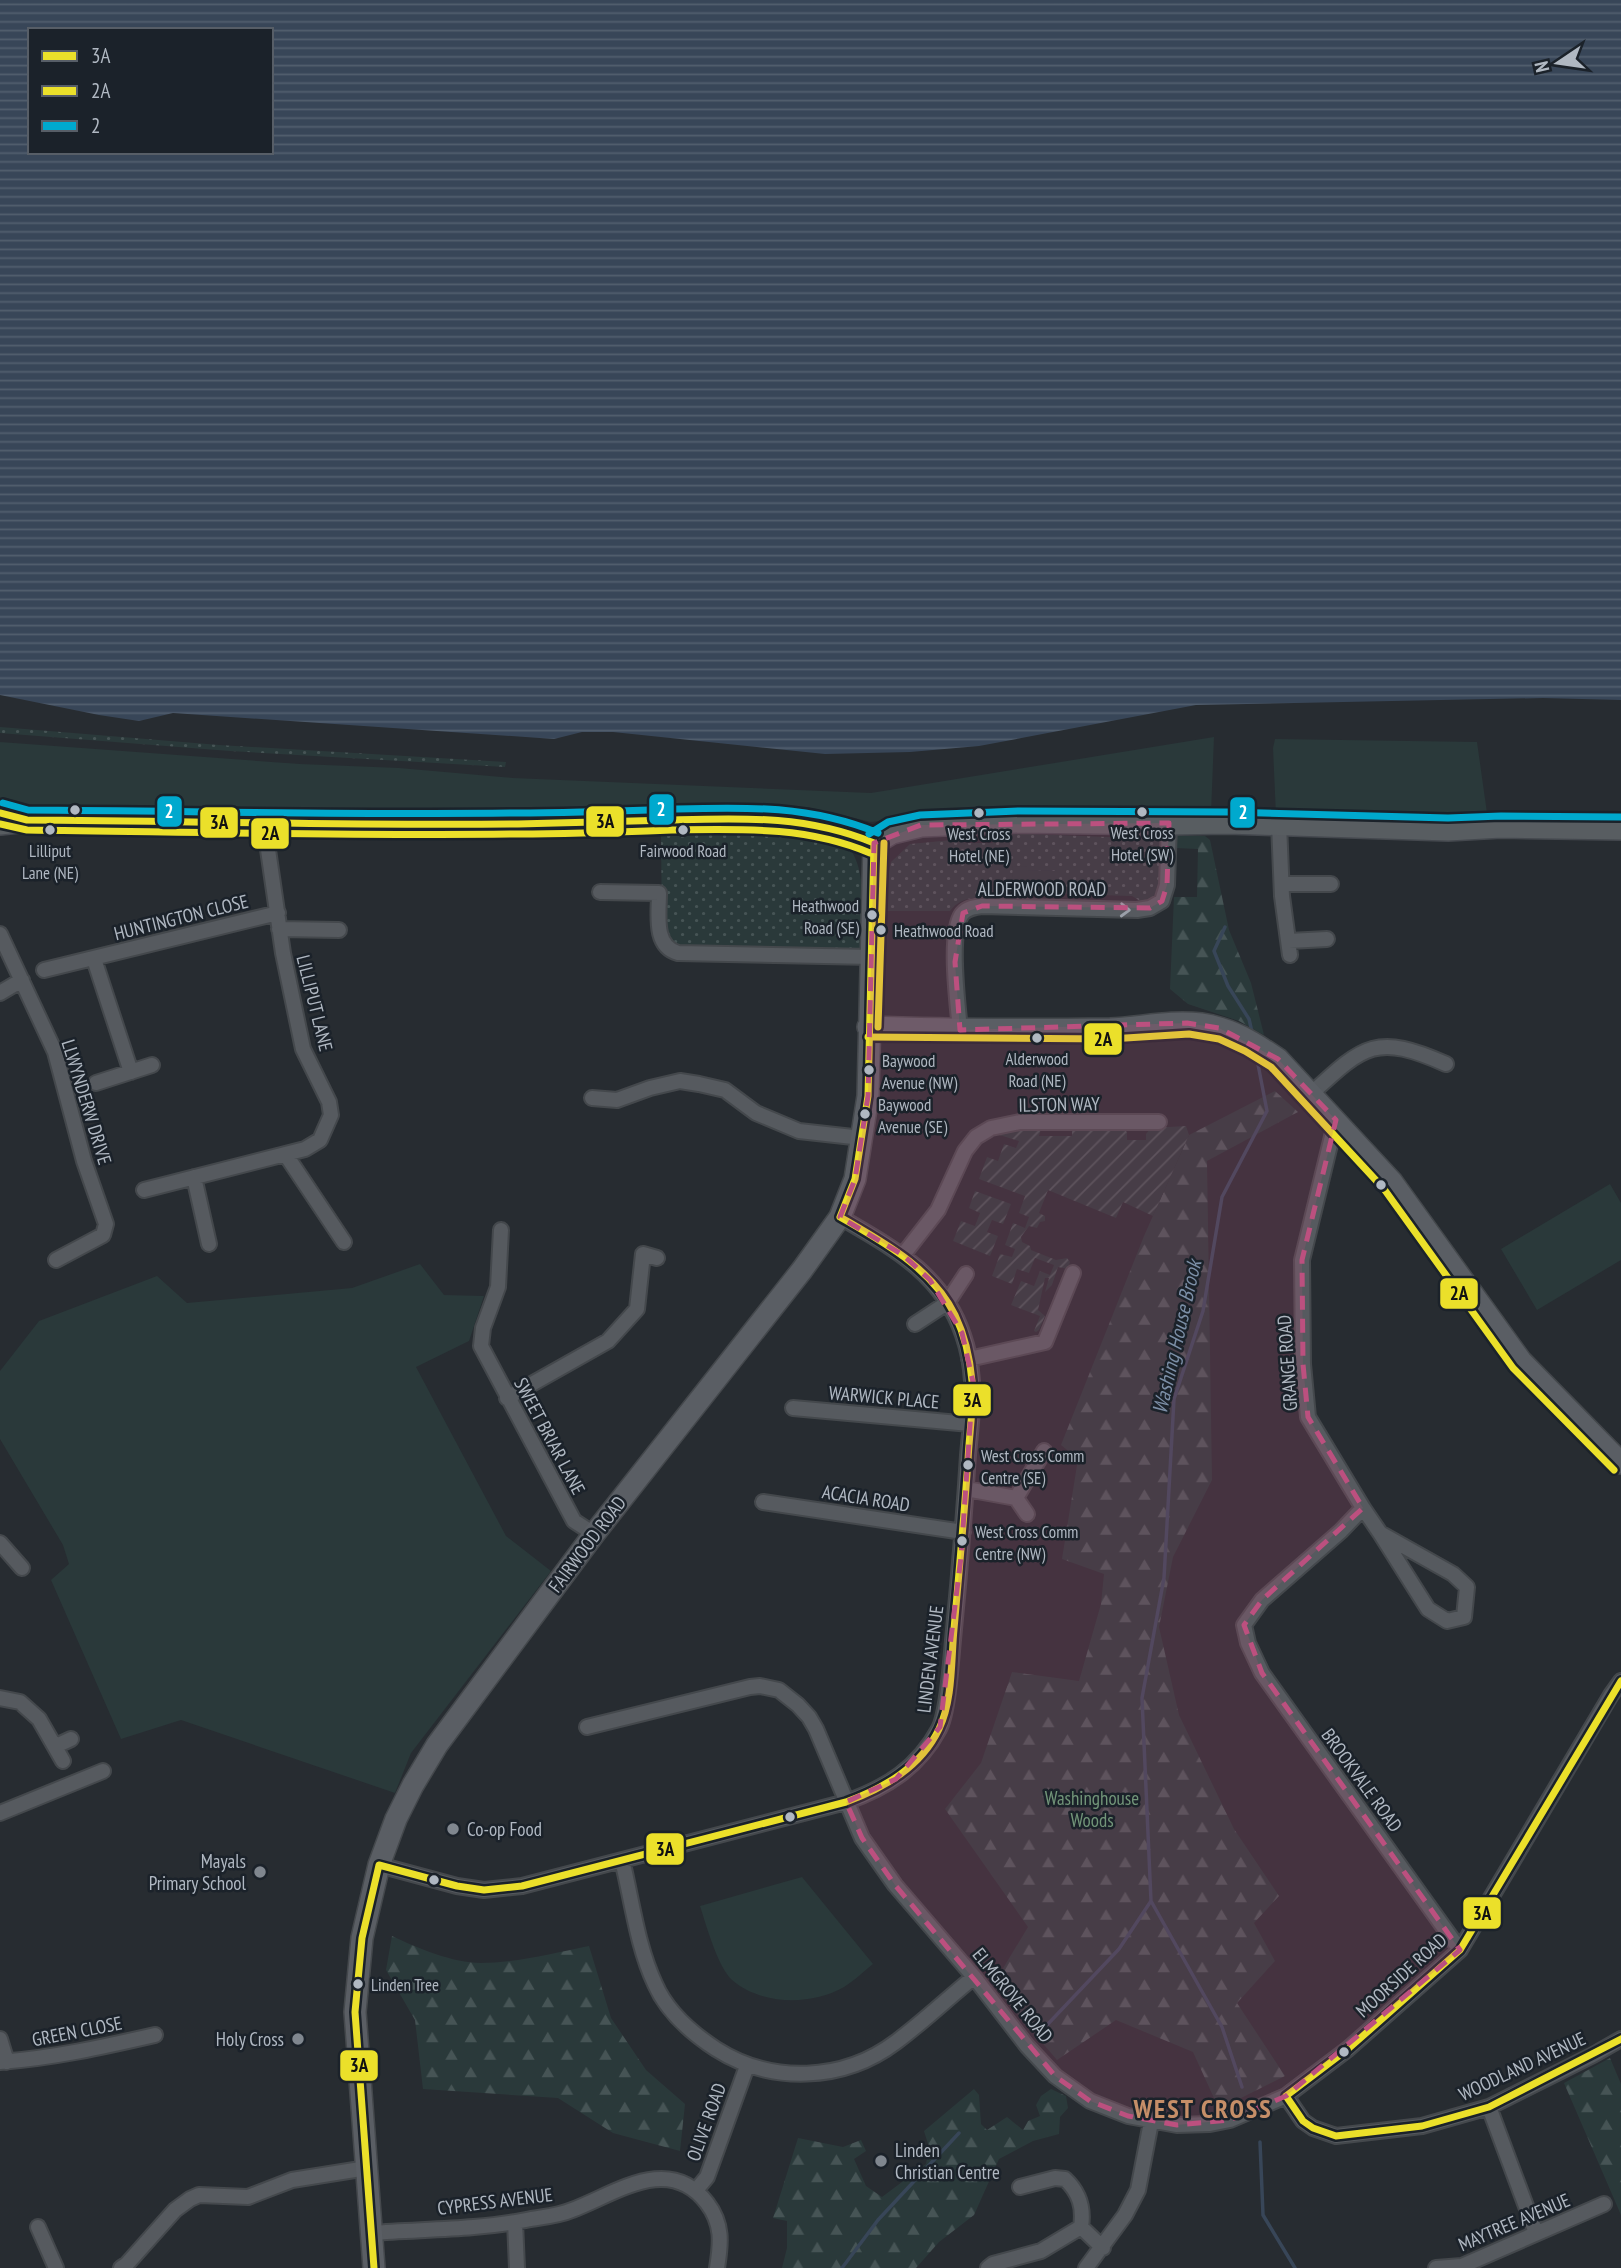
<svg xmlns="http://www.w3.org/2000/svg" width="1621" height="2268" font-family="'PT Sans Narrow',sans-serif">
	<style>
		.grass { fill: url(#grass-dots) }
		.forest { fill: url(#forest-firs) }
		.park { fill: #2a393a }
		.garden { fill: url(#garden-furrows) }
		.water { fill: url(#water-rules); fill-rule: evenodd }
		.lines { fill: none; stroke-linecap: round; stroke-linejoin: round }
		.stream { stroke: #384658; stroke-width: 3.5 }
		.street-casing { stroke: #44484c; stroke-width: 18 }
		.secondary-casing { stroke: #44484c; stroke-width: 24 }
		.primary-casing { stroke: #44484e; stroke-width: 26 }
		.street { stroke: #565a5f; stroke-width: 14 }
		.secondary { stroke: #5a5e64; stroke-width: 21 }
		.primary { stroke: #585d61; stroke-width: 23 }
		.bus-1-casing { stroke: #1b222a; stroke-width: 12 }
		.bus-2-casing { stroke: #1b222a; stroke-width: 12 }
		.bus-3-casing { stroke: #1b222a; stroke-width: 12 }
		.bus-1 { stroke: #ebe02a; stroke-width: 7 }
		.bus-2 { stroke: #ebe02a; stroke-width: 7 }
		.bus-3 { stroke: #00a9ce; stroke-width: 7 }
		.oneway { stroke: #9aa0a9 }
		.marked { fill: #bc507f; fill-opacity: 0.2; stroke: #bc507f; stroke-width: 5; stroke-dasharray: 14 9; stroke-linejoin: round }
		.bus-dot { fill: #b0b8c2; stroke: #1b222a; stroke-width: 2.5 }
		.poi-dot { fill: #80878f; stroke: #1b222a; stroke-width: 2.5 }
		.labels { text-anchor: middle; stroke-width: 5; stroke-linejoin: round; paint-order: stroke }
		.bus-label { font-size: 17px; fill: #b0b8c2; stroke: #1b222a; text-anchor: start }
		.street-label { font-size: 19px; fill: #b0b8c2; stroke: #1b222a }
		.park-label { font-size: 19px; fill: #729579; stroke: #1b222a }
		.poi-label { font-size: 19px; fill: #b0b8c2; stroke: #1b222a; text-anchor: start }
		.water-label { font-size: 21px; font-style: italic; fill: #7c8fa7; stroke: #1b222a }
		.district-label { font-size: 26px; font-weight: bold; letter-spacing: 2px; fill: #c58e68; stroke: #1b222a }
		.line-badge { stroke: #1b222a; stroke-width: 2.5 }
		.badge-label { font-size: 19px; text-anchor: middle; font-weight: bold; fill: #fff }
		.pale-badge-label { font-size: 19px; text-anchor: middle; font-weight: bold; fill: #111 }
	</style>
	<defs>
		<pattern id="grass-dots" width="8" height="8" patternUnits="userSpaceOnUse" patternTransform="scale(1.75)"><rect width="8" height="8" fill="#2a393a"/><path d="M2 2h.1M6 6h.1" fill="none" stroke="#465455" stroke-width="1.8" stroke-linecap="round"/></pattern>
		<pattern id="forest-firs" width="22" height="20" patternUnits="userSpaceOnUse" patternTransform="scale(1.75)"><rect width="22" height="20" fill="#2a393a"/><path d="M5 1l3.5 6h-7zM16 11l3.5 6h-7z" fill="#465455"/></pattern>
		<pattern id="garden-furrows" width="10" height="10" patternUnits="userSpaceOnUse" patternTransform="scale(1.75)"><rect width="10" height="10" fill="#2a393a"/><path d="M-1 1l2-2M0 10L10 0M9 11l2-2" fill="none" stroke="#465455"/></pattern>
		<pattern id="water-rules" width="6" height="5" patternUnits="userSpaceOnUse" patternTransform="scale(1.75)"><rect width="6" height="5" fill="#384658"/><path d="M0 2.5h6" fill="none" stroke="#525f6e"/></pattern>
	</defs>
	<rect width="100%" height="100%" fill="#272c31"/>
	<path class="grass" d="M0,727L219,745L506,762L505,767L230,751L0,733Z
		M1003,833L1160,839C1159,852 1163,890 1152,898C1149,900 1144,900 1140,901L1132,896L1003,892C982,901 965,892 950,911H886L884,894L891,862L910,844L952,840L968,843H992Z
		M661,834L821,835C829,838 840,841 847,846C868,866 862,921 863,948H679L662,934Z"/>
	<path class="forest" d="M1175,836H1205L1210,840L1229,930L1251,983L1264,1035L1239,1021L1188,1004L1170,989L1174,897H1197L1198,849L1176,848Z
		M1275,1091L1298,1112L1207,1161L1212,1480L1173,1557L1159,1627L1179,1715L1234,1829L1279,1896L1254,1923L1275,1961L1237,2003L1285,2076L1219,2109L1193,2052L1116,2020L1057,2060L993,1985L1028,1927L945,1809L981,1763L1012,1672L1079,1681L1101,1604L1104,1574L1062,1559L1078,1459L1061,1445L1144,1236L1189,1135Z
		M392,1936C417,1948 453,1963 481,1963C516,1963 554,1953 589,1946L611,2018L646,2070L685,2104L680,2151L613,2133L558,2098L423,2089L415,2020L386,1970Z
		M1610,2058L1621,2084V2215L1564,2083Z
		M974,2089L979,2095L981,2124L987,2130L1007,2117L1023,2130L1028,2121L1040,2116L1036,2105L1041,2096L1051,2089L1066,2096L1068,2108L1060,2117L1059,2134L1033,2141L999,2159L974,2215L939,2242L916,2268H782L787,2248V2221L773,2218L798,2138L843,2147L861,2140L866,2151L854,2159L866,2186L882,2197L926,2164L929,2147L924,2131Z"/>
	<path class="park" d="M1214,737L1211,814L923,816L871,822L808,807L686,806L504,812L183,814L0,803V742L300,764L399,768L513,778L871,793Z
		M1275,739L1477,742L1488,820L1276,816L1273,748Z
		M1013,866L1028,867V870L1057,871V887L1008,885V877H1012Z
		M1610,1184L1621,1203V1260L1537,1310L1501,1249Z
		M420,1264L444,1295L484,1296L469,1341L416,1367L506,1536L551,1571L411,1753L395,1793L181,1720L121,1739L51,1580L69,1564L63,1545L0,1439V1371L39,1321L157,1276L187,1303L352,1288Z
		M802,1877L873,1964C864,1971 854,1981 844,1987C811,2006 761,2005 732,1980C718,1967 706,1925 700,1906Z"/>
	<path class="garden" d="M1037,1125L1041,1129L1039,1136H1072V1126H1120L1127,1132V1140H1146V1134L1151,1128L1186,1126L1189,1135L1153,1216L1123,1202L1116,1218L1048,1190L1039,1213L1045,1216V1221L1040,1222L1037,1228L1029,1226L1021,1237L1022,1242L1030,1246L1031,1250L1056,1260L1067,1258L1070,1262L1068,1269L1058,1267L1052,1285L1045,1292L1049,1278H1045L1038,1310L1045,1316L1039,1330L1036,1332L1034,1331L1040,1316L1011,1305L1021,1281L1034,1286L1040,1271L1050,1275L1054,1265L1035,1258L1029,1273L1017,1269L1012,1284L992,1276L1000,1254L1012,1257L1015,1249L1005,1245L1013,1223L1025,1228L1029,1217L1019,1213L1025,1196L979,1179L987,1157L998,1161L1004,1144L1016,1148L1019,1141L990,1132Z
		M975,1191L1011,1204L1003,1224L992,1220L987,1232L998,1236L990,1256L953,1241L961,1221L975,1226L980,1213L969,1208Z"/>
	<path class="water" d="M0,0H1621V700L1543,698L1196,705L979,746L910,752L825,754L613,732H582L554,739L173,713L139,721L99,715L0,695ZM30,30H271V152H30Z"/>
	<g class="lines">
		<path class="stream" d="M1225,927L1214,951L1228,986L1249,1019L1252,1032
			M1047,2025L1119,1949L1151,1901
			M1242,2087L1222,2027L1151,1901L1142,1698L1164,1578L1174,1399L1203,1311L1222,1197L1267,1111L1256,1054
			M1260,2142L1263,2215L1295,2268
			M842,2268L878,2220L959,2133"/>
		<defs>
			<path id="street" d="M1279,824L1282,896L1290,955
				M1282,884H1331
				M600,892L659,893C659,914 653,946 678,953L872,957
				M279,929L339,930
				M0,934L55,1052L84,1161L106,1224L103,1235L56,1260
				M1289,941L1327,939
				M94,959L131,1072
				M44,970L278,913
				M0,993L22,980
				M960,1030C958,1006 948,933 962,914C967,908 974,907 982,906L1137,910L1150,908L1162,901L1167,885L1169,823
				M96,1083L152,1065
				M1311,1094C1364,1045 1376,1033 1446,1064
				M592,1098L617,1100L650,1088L680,1081L699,1084L725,1090L756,1113L799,1131L862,1138
				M1336,1120L1302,1260L1303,1364L1308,1417L1363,1508L1341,1531L1262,1600L1244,1625L1248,1643L1262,1673L1460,1950
				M286,1155L344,1242
				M194,1177L209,1244
				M144,1190L305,1149L320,1140L331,1115L329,1102L303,1049L283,953L264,822
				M501,1230L498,1287L483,1328L481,1346L574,1521L594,1534
				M903,1255L938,1210L965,1151L976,1137L991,1128L1020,1122H1159
				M915,1324L947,1303L966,1274
				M969,1359L1045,1342L1073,1273
				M507,1398L608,1341L637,1309L643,1254L657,1258
				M793,1408L970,1424
				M966,1489L1016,1498L1044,1451
				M1016,1498L1027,1514
				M763,1502L963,1532
				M1363,1508L1380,1533L1453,1574L1467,1587L1464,1617L1447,1621L1428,1609L1380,1533
				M0,1543L22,1568
				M0,1698L20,1702L39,1719L63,1761
				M587,1727L750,1687L760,1686L779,1690L798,1705L809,1717L816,1729L862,1838L895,1885L974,1977L1027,2046L1055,2076L1090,2101L1128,2116L1177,2125L1210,2124L1230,2120L1286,2096L1348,2049L1460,1950L1611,1695L1621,1681
				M56,1746L71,1739
				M0,1813L103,1771
				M622,1860C632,1900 637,1946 655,1984C667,2012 690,2032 716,2049C771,2084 843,2082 896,2042C923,2022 948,1998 974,1977
				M379,1865L457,1886L484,1890L522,1886L846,1802C886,1788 918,1768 939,1729C948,1712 951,1661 953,1640C959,1579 964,1517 968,1455C970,1431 974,1405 972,1381C971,1366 968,1349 963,1335C942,1273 891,1247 840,1217
				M0,2039L7,2062
				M0,2062C53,2058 103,2047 155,2035
				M1286,2096L1303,2121L1313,2128L1336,2136L1422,2126L1489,2107L1593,2055L1621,2039
				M1489,2107L1536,2233
				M1020,2187L1055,2178L1065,2179C1080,2193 1084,2208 1081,2227L1103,2248
				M697,2189L707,2177L747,2066
				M515,2222L517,2268
				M38,2227L56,2268
				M372,2233C422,2229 476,2230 526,2220C541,2217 558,2216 572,2210C615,2194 669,2153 707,2203C723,2224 721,2243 717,2268
				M121,2268L127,2264L175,2210L190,2199L199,2195L248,2197L292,2180L367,2168
				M988,2268L993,2264L1041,2251L1081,2227
				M1086,2268L1125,2215L1138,2190L1151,2122
				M1436,2268L1462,2266L1604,2204"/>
			<path id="secondary" d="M868,1027C949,1030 1029,1030 1110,1029C1139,1028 1171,1020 1201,1024C1231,1028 1253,1042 1278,1059L1392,1182L1521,1361L1621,1463
				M374,2268L355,2012L362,1938L379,1865L396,1819L413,1785L437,1745L594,1534L802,1270L840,1217L855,1179L868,1096L874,843"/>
			<path id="primary" d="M0,823L27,820L498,824L761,817L807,822L856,834L874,843L892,832L921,825L1019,821L1169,823L1228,822L1448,829L1501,826L1621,828"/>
		</defs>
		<use href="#street" class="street-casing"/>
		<use href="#secondary" class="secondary-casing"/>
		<use href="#primary" class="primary-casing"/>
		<use href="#street" class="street"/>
		<use href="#secondary" class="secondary"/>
		<use href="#primary" class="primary"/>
		<defs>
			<path id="bus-1" d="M0,813L27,820C191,821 355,826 518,824C569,823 620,821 671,820C743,818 806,815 874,843
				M840,1217L855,1179L868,1096L874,843
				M379,1865L457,1886L484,1890L522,1886L846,1802C884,1788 921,1767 939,1729C953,1700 951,1661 954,1629C959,1573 964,1517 968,1461C969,1434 974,1408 972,1381C970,1358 965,1336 955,1315C932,1268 883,1242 840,1217
				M1286,2096L1348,2049L1460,1950L1621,1681
				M1286,2096L1303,2121L1313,2128L1336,2136L1422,2126L1489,2107L1621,2039
				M374,2268L355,2012L362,1938L379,1865"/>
			<path id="bus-2" d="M0,824L27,830C191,832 355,836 519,834C570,834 621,832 672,830C741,829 806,826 870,853
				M878,1027L884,843
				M868,1037L1110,1039L1189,1034L1219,1039L1245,1051L1271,1067L1384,1189L1513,1368L1614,1470"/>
			<path id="bus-3" d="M3,803L28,810C191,811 353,815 516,813C569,813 622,811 675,809C747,807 810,805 878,833
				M869,834L888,822L920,815L1019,811L1228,812L1448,818L1501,816L1621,817"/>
		</defs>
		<use href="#bus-1" class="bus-1-casing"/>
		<use href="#bus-2" class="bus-2-casing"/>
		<use href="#bus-3" class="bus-3-casing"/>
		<use href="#bus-1" class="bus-1"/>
		<use href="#bus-2" class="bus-2"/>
		<use href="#bus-3" class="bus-3"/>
	</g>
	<defs><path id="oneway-chevron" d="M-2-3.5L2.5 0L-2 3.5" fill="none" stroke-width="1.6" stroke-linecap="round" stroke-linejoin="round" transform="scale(1.75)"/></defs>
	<use class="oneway" href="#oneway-chevron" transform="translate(1125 910) rotate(2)"/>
	<path class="marked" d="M1169,823L1167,885L1162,901L1150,908L982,906L963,913L955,962L960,1030L1187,1023L1219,1028L1278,1059L1336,1120L1302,1260L1303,1364L1308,1417L1363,1508L1262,1600L1244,1625L1262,1673L1460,1950L1286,2096L1230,2120L1177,2125L1128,2116L1090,2101L1055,2076L895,1885L862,1838L846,1802L896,1779L940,1727L961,1557L973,1382L962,1333L930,1280L903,1255L840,1217L855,1179L868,1096L874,843L921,825Z"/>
	<g class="bus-dot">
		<circle cx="75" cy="810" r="6"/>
		<circle cx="1142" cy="812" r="6"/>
		<circle cx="979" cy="813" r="6"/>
		<circle cx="50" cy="830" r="6"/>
		<circle cx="683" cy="830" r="6"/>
		<circle cx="872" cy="915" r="6"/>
		<circle cx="881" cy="930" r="6"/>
		<circle cx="1037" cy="1038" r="6"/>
		<circle cx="869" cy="1070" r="6"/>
		<circle cx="865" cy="1114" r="6"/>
		<circle cx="1381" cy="1185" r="6"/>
		<circle cx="968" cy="1465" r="6"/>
		<circle cx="962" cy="1541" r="6"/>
		<circle cx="790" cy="1817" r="6"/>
		<circle cx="434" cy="1880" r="6"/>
		<circle cx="358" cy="1984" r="6"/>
		<circle cx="1344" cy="2052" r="6"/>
	</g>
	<g class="poi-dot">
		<circle cx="453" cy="1829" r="7"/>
		<circle cx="260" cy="1872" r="7"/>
		<circle cx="298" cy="2039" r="7"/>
		<circle cx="881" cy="2161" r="7"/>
	</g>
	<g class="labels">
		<g class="bus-label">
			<text x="1142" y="839" text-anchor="middle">West Cross<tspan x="1142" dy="22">Hotel (SW)</tspan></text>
			<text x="979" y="840" text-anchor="middle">West Cross<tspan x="979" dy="22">Hotel (NE)</tspan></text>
			<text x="50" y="857" text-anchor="middle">Lilliput<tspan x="50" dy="22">Lane (NE)</tspan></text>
			<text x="683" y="857" text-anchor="middle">Fairwood Road</text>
			<text x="859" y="912" text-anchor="end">Heathwood<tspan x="859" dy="22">Road (SE)</tspan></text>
			<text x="894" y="937">Heathwood Road</text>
			<text x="1037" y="1065" text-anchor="middle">Alderwood<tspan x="1037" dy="22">Road (NE)</tspan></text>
			<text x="882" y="1067">Baywood<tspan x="882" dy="22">Avenue (NW)</tspan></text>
			<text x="878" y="1111">Baywood<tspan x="878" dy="22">Avenue (SE)</tspan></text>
			<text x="981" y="1462">West Cross Comm<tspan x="981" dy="22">Centre (SE)</tspan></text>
			<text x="975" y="1538">West Cross Comm<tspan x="975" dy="22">Centre (NW)</tspan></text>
			<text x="371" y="1991">Linden Tree</text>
		</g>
		<g class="street-label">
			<text x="1042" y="896">ALDERWOOD ROAD</text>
			<text transform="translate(181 917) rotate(-14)" y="7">HUNTINGTON CLOSE</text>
			<text transform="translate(315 1003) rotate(76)" y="7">LILLIPUT LANE</text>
			<text transform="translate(87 1102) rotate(73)" y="7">LLWYNDERW DRIVE</text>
			<text transform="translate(1059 1104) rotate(-1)" y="7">ILSTON WAY</text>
			<text transform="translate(1287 1363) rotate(-94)" y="7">GRANGE ROAD</text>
			<text transform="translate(884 1397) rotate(5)" y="7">WARWICK PLACE</text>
			<text transform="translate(550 1436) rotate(62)" y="7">SWEET BRIAR LANE</text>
			<text transform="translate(866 1498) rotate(9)" y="7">ACACIA ROAD</text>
			<text transform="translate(587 1544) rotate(-53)" y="7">FAIRWOOD ROAD</text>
			<text transform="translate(930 1659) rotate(-83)" y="7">LINDEN AVENUE</text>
			<text transform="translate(1362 1780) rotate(54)" y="7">BROOKVALE ROAD</text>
			<text transform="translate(1401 1975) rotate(-42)" y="7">MOORSIDE ROAD</text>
			<text transform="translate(1013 1995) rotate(51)" y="7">ELMGROVE ROAD</text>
			<text transform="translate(77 2031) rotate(-11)" y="7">GREEN CLOSE</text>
			<text transform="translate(1522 2066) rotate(-25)" y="7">WOODLAND AVENUE</text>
			<text transform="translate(706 2122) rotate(-70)" y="7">OLIVE ROAD</text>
			<text transform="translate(495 2201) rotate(-7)" y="7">CYPRESS AVENUE</text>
			<text transform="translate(1514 2222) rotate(-23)" y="7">MAYTREE AVENUE</text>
		</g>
		<g class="park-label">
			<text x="1092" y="1805">Washinghouse<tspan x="1092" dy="22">Woods</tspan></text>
		</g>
		<g class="poi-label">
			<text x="467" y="1836">Co-op Food</text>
			<text x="246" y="1868" text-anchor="end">Mayals<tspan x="246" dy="22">Primary School</tspan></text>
			<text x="284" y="2046" text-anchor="end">Holy Cross</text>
			<text x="895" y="2157">Linden<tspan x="895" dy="22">Christian Centre</tspan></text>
		</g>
		<g class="water-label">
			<text transform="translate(1177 1337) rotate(-77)" y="7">Washing House Brook</text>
		</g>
		<g class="district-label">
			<text x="1203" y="2118">WEST CROSS</text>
		</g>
	</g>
	<g class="line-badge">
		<rect x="648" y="793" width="27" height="33" rx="7" fill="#00a9ce"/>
		<rect x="156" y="795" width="27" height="33" rx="7" fill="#00a9ce"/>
		<rect x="1229" y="796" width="27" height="33" rx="7" fill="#00a9ce"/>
		<rect x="585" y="805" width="40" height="33" rx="7" fill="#ebe02a"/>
		<rect x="199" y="806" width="40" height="33" rx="7" fill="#ebe02a"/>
		<rect x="250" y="817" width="40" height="33" rx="7" fill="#ebe02a"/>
		<rect x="1083" y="1022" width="40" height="34" rx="7" fill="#ebe02a"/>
		<rect x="1439" y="1277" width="40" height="33" rx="7" fill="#ebe02a"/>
		<rect x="952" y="1383" width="40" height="34" rx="7" fill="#ebe02a"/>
		<rect x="645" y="1832" width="40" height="34" rx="7" fill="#ebe02a"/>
		<rect x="1462" y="1896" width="40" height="34" rx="7" fill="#ebe02a"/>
		<rect x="339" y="2049" width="40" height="33" rx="7" fill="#ebe02a"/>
	</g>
	<g class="badge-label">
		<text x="661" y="816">2</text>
		<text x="169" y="818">2</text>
		<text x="1243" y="819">2</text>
	</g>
	<g class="pale-badge-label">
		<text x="605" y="828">3A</text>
		<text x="219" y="829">3A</text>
		<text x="270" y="840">2A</text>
		<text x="1103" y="1046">2A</text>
		<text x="1459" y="1300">2A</text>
		<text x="972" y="1407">3A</text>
		<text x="665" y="1856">3A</text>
		<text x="1482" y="1920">3A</text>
		<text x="359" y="2072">3A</text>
	</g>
	<rect x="28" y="28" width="245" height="126" fill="#1b222a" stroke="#575e67" stroke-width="2"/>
	<rect x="42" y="51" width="35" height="10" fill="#ebe02a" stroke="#575e67" stroke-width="2"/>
	<text x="91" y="63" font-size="21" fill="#b0b8c2">3A</text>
	<rect x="42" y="86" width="35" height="10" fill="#ebe02a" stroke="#575e67" stroke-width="2"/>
	<text x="91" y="98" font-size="21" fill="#b0b8c2">2A</text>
	<rect x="42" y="121" width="35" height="10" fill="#00a9ce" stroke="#575e67" stroke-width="2"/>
	<text x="91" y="133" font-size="21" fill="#b0b8c2">2</text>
	<g transform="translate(1558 63) rotate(257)" stroke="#1b222a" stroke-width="5" paint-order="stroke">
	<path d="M0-5L12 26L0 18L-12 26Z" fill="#b0b8c2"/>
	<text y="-10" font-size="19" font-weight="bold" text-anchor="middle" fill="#b0b8c2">N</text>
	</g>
</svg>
